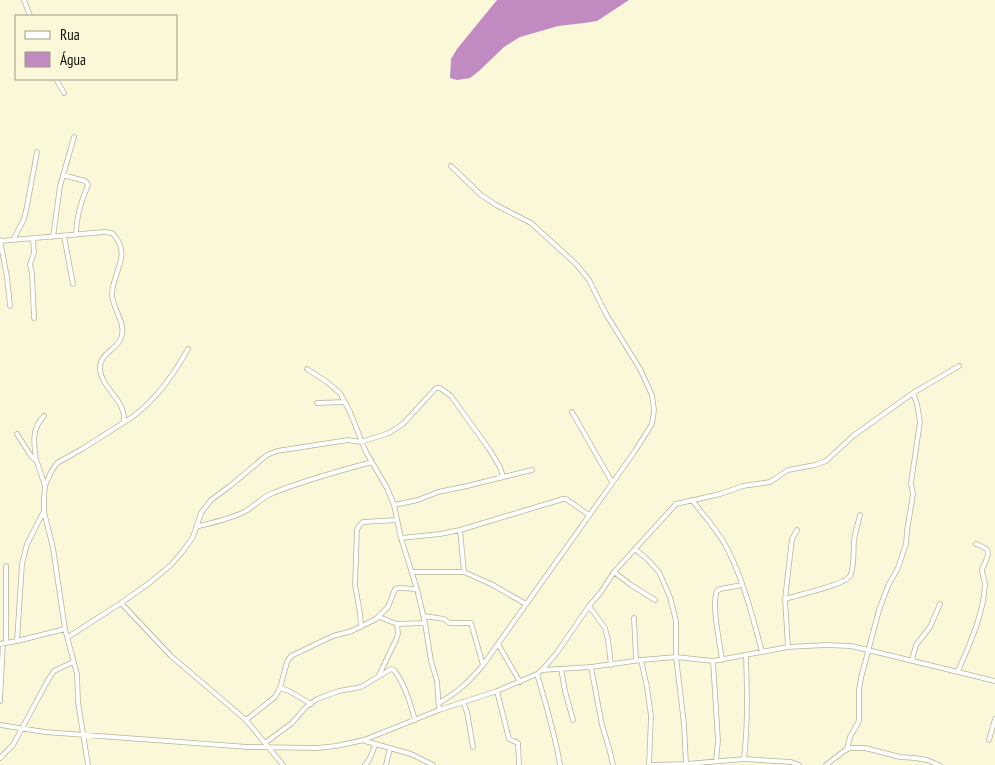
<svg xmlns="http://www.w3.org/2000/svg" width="995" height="765" font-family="'PT Sans Narrow',sans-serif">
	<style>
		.water { fill: #c18bc1 }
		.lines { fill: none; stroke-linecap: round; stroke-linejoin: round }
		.street-casing { stroke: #b6b497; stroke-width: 5.5 }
		.street { stroke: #fff; stroke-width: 4 }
	</style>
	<rect width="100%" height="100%" fill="#fbf8da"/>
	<path class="water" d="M497,0H629L597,21L584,23L558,26L520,37L504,47L479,71L470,78L457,80L450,78L451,59L457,49Z"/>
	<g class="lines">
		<defs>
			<path id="street" d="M24,0L30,16
				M56,79L64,93
				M63,175L85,181L87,183L88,185C81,201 76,217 76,235
				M64,236L73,284
				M53,237L60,186L74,137
				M33,239L34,253L30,264L32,274L34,318
				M0,240L7,277L10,306
				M13,240L24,219L26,211L37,152
				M0,241L104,232L112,233C133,254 113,271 112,294C112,309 127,323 121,338C117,350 99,353 100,369C101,389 129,402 123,423L82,449L57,463L51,472L45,486L44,498V512L53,548L65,629L77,674L78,702L88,765
				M307,369L327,382L340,393L350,412L366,452L387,488L394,505L401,538L417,589L425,623L431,661L437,681L439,710
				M317,403L345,402
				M572,412L612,482
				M123,423C152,406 172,378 188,349
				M17,434L31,456L37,462L45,486
				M36,460C34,443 31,429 44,416
				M692,500C704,516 719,532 728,550C744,582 753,618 762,652
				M394,505L418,500L438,492L467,486L532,470
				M196,527C211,523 230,519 244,512C254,507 262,497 273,493C305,480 339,471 372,462
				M460,530L464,572
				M401,538L440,534L460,530L563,499H566L589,515
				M635,549L647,559L659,572L670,597L676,621V657L684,724L686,764
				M412,572H464L491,584L526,604
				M614,572L631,585L655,600
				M785,599C797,595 845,585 850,576C855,565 853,552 854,541C855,532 858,524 860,515
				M121,603L171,656L246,720L283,765
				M589,606L605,628L608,640L611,665
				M424,616L444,619L450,623H471L483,665
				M379,617L397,624L425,623
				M634,618L636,660
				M361,627L360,613L355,585L357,530L359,526L363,522L397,520
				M68,637L121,603L148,584L171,565L183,551L193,537L201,513L211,500L230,486L267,455L277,451L348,440L361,442L389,433L403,424L436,388H440L451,396L489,449L500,467L503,477
				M17,641L22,564L27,544L43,513
				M6,643V566
				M0,644L17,641L65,629
				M498,644L520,682
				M788,647L785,599L792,539L797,530
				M641,660L647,687L651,716L649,765
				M722,660C720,643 711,605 717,591L720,589L742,585
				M912,660L916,645L930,627L940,604
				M713,661L718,741L716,761
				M591,667L602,725L609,748L613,765
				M561,669L565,691L573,720
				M542,670L556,654L589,606L601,592L614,572L676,504L720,494L743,486L770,482L788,470L815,465L826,461L853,436L913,393L959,366
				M958,671C970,643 983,616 985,585C985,580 982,575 982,570C982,568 984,565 985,563C991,549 988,549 976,544
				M537,674C546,704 555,734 560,765
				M379,675L396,640L398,634L397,624
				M280,688L289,691L311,704
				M497,691L509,739L518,743L519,765
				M0,701L3,643
				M463,702L467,712L473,747
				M439,703C459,691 468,683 483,665L635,451L652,424L654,410L652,395L640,369L606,314L589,280L577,265L531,223L496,205L481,195L451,166
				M246,720L275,697L280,688L287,662L291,656L333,636L352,631L376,619L388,607L395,589L399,588L417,589
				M0,725L45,732L248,747L317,748L336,746L364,740L439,710L497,691L537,674L542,670L591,667L641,660L676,657L713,661L788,647L825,645L851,646L868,650L995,681
				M989,740L995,719
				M365,741L411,754L433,765
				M265,743L292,723L306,707L317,699L339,691L361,687L391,669L394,670C405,685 410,702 415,720
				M847,749L850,737L859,721V690L861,678L879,610L888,586L898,568L906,544L907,531L913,494L911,483L920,422L917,404L913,393
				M0,758L13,745L48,680L54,671L73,662
				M744,759C748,724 747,690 746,655
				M365,765C371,759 373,752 375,744
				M386,765L390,748
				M650,765L686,764L744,759L791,762L799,765
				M826,765L844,751L850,748H865L900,757L915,758L927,760L939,765"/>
		</defs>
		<use href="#street" class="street-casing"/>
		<use href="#street" class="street"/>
	</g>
	<rect x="15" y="15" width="162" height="65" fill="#fbf8da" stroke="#9c9a84"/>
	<rect x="25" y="31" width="25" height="8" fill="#ffffff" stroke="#9c9a84"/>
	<text x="60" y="40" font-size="15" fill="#0d0c04">Rua</text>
	<rect x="25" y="52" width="25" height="15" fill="#c18bc1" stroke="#9c9a84"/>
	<text x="60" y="65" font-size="15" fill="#0d0c04">Água</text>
</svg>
